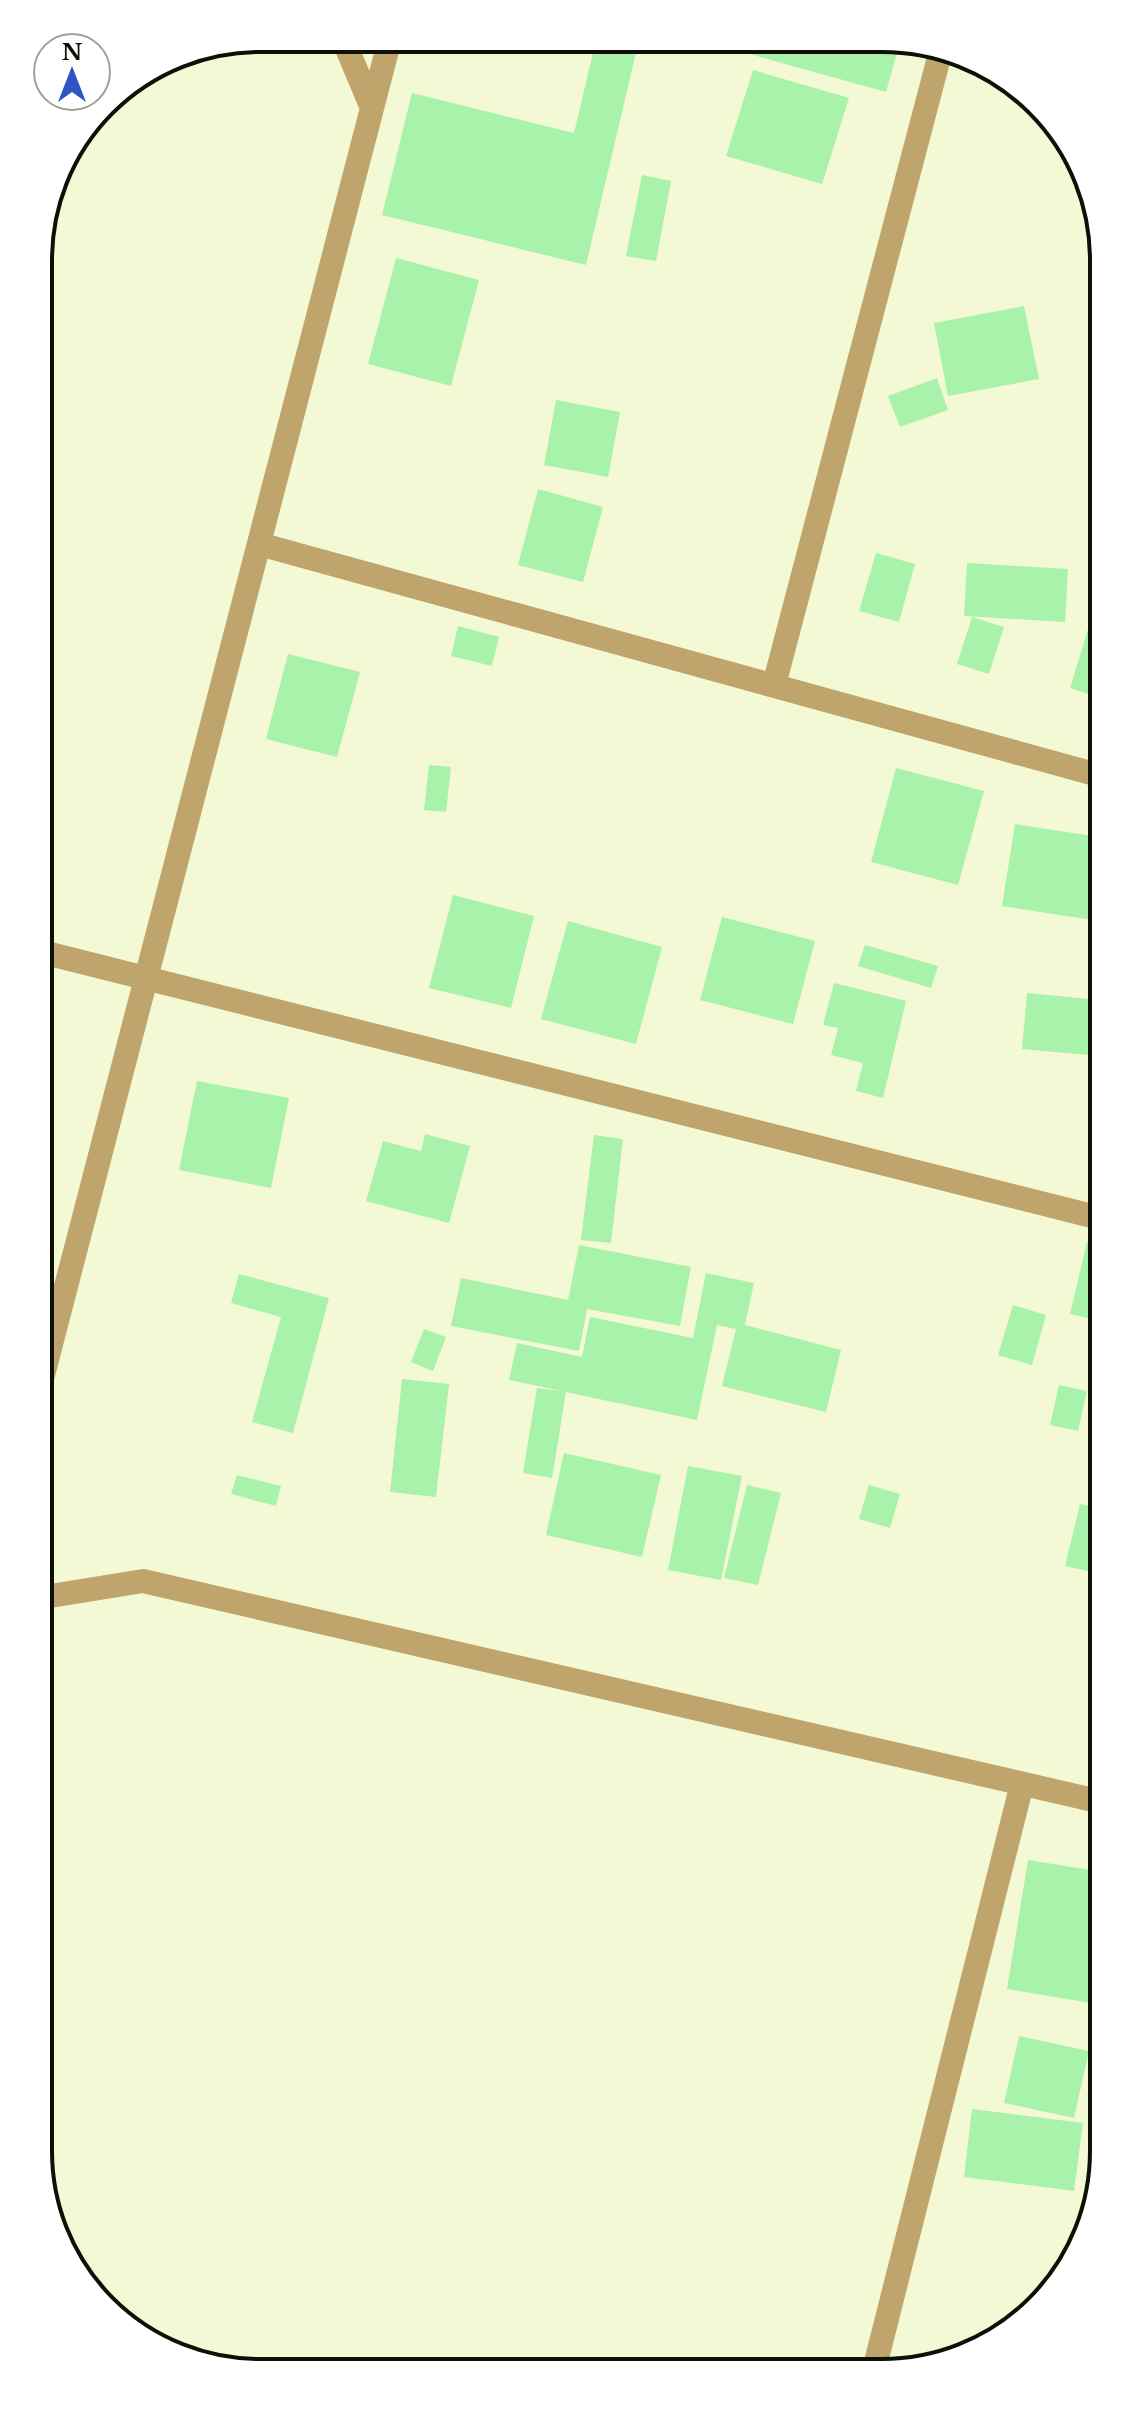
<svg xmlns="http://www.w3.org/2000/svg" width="1142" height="2411" font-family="'Libre Baskerville',serif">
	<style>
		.building { fill: #a8f2ab }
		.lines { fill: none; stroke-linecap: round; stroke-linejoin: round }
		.minor { stroke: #bfa46b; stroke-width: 24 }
		.rim { fill: none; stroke: #0f1005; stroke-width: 4 }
	</style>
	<rect width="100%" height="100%" fill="#f3f9d4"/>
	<path class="building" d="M596,40H639L586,265L382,215L412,93L574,133Z
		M703,41L900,42L886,92Z
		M753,70L849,98L822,184L726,156Z
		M642,175L671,181L656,261L626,256Z
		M396,258L479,280L451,386L368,364Z
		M1024,306L1039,379L948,396L934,323Z
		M937,378L948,410L900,427L888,396Z
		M556,400L620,412L608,477L544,465Z
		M538,489L603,507L583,582L518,565Z
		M876,553L915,564L899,622L859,611Z
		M967,563L1068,569L1065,622L964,616Z
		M1093,613L1098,615V697L1070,688Z
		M972,617L1004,627L989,674L957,664Z
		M458,626L499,637L492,666L451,656Z
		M288,654L360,672L337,757L266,739Z
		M429,765L451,767L446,812L424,810Z
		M896,768L984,791L958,885L871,862Z
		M1015,824L1099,837V921L1002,906Z
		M453,895L534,916L511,1008L429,988Z
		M722,917L815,941L793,1024L700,1000Z
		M568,921L662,947L636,1044L541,1019Z
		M865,945L938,966L931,988L858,966Z
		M834,983L906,1001L883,1098L856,1091L863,1063L831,1055L838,1028L823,1025Z
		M1027,993L1099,1000V1056L1022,1049Z
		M197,1081L289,1098L271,1188L179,1170Z
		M425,1134L470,1146L449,1223L366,1201L383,1141L421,1151Z
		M594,1135L623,1139L611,1243L581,1240Z
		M1087,1242L1100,1245V1321L1070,1314Z
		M579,1245L691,1267L680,1326L587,1309L579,1351L451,1326L461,1278L568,1300Z
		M706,1273L754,1283L745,1325L841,1350L826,1412L722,1386L736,1329L717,1325L697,1420L566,1392L552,1478L523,1473L537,1388L562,1391L509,1380L517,1343L582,1357L590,1317L693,1338Z
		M239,1274L329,1298L293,1433L252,1422L281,1317L231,1303Z
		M1013,1305L1046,1315L1032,1365L998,1355Z
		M424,1329L446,1337L433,1371L411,1362Z
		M402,1379L449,1384L436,1497L390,1492Z
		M1059,1385L1087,1391L1078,1431L1050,1425Z
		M564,1453L661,1475L642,1557L546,1535Z
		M688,1466L742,1476L721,1580L668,1570Z
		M237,1475L281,1486L276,1506L231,1494Z
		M747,1485L781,1493L758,1585L724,1578Z
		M869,1485L900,1494L890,1528L859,1519Z
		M1080,1504L1101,1508V1574L1065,1566Z
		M1028,1860L1102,1872L1103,2005L1007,1989Z
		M1019,2036L1089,2051L1074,2118L1004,2103Z
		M972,2109L1083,2123L1074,2191L964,2177Z
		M1099,2135L1103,2136V2166L1099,2178L1091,2176Z"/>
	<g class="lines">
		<path class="minor" d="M343,39L372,108
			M259,544L1098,775
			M774,685L941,50
			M42,952L1100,1218
			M43,1375L390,39
			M44,1597L143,1581L1102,1802
			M875,2366L1022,1784"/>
	</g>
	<path d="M0 0H1142V2411H0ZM260 52H882A208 208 0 0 1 1090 260V2151A208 208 0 0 1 882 2359H260A208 208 0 0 1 52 2151V260A208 208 0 0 1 260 52Z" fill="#fff" fill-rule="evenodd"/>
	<path class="rim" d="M260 52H882A208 208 0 0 1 1090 260V2151A208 208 0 0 1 882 2359H260A208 208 0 0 1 52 2151V260A208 208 0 0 1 260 52Z"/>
	<g transform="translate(72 72)"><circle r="38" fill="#ffffff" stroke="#9f9f9b" stroke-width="2"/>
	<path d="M0-6L14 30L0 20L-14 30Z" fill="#2f53c3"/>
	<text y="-12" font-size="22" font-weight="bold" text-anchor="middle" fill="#0f1005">N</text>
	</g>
</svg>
